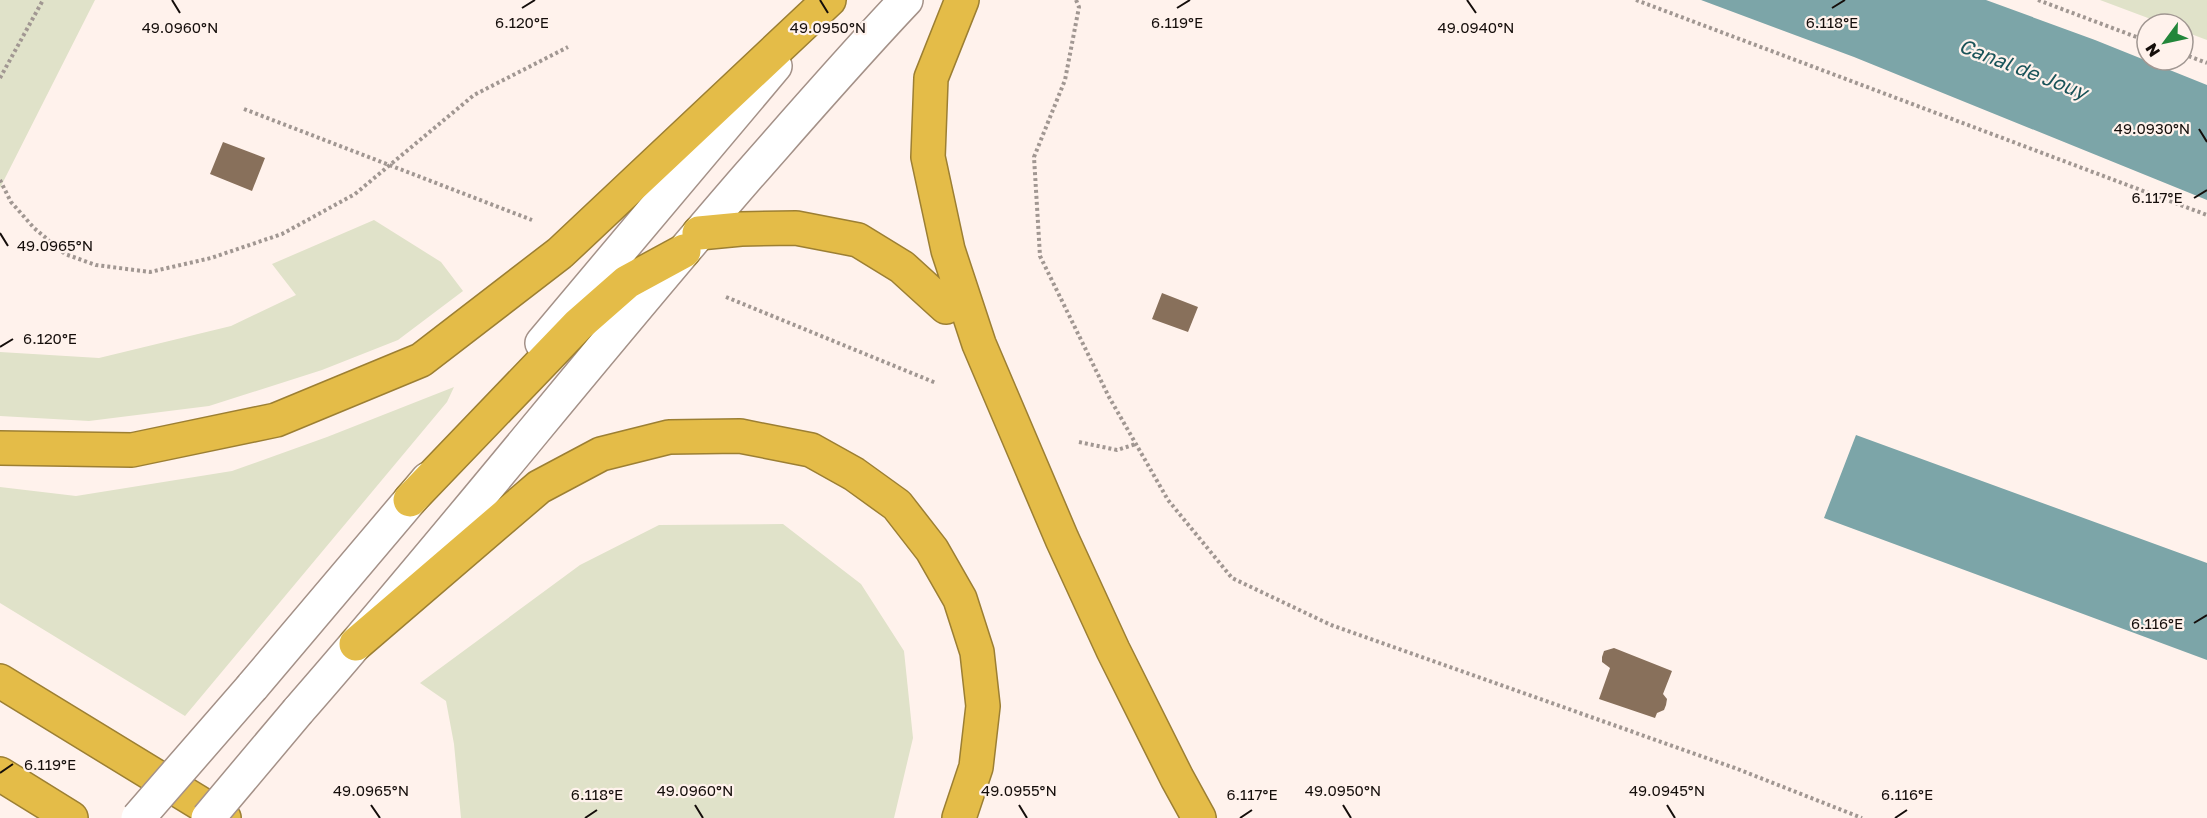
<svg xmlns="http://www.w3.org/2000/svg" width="2207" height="818" font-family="'Golos Text',sans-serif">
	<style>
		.green { fill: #e0e2c9 }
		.water { fill: #7ca5a8 }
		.building { fill: #88705b }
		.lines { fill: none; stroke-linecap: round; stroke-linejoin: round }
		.secondary-casing { stroke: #a49188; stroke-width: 36 }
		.highway-casing { stroke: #9c7f33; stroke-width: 36 }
		.path { stroke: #a19792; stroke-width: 4; stroke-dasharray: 3 3; stroke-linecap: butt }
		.secondary { stroke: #fff; stroke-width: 33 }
		.highway { stroke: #e4bc48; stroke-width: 33 }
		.secondary-bridge-casing { stroke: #a49188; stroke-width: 36; stroke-linecap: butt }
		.secondary-bridge { stroke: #fff; stroke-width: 33 }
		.ticks { fill: none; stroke: #150e0b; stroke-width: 2 }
		.labels { text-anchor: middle; stroke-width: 4.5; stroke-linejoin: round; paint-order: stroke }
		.water-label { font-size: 20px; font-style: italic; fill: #195359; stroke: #fff2ec }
		.ticks-label { font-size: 15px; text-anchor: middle; fill: #150e0b; stroke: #fff2ec; stroke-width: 4.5; stroke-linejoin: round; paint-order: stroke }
	</style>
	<rect width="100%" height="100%" fill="#fff2ec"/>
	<path class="green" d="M0,0H95L0,188Z
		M2100,0H2207V40L2183,31V24H2164Z
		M374,220L441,262L463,291L398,340L322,370L209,406L89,421L0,416V352L99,358L231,326L296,295L272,264Z
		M454,387L447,402L185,716L0,603V487L76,496L232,471L327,437Z
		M783,524L861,584L904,651L913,738L894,818H461L454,744L446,701L420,683L580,565L659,525Z"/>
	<path class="water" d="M1701,0H1986L2095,40L2207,85V200L1854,57Z
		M1856,435L2207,563V660L1824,518Z"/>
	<path class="building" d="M223,142L265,158L252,191L210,174Z
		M1162,293L1198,307L1188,332L1152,319Z
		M1614,648L1672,671L1663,694L1667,699L1666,705L1664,710L1657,713L1655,718L1599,699L1610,668L1602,662V657L1604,651Z"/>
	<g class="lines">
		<defs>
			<path id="secondary" d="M542,343L775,66
				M252,687L428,479
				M298,711C452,535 596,351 749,175C801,116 852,57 906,0"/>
			<path id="highway" d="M962,0L931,78L928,157L948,250L979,344L1062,539L1113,650L1177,778L1199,818
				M699,233L741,229L796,228L858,240L902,267L946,307
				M0,448L132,450L276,420L421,360L560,253L829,0
				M410,500L578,325L627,282L684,251
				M356,644L539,487L601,454L669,437L740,436L811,450L854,474L897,505L932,550L960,599L977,652L983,706L976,767L959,818
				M0,681L224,818
				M0,774L71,818"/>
		</defs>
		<use href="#secondary" class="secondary-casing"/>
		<use href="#highway" class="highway-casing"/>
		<path class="path" d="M1076,0L1079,7L1065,80L1034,157L1040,256L1109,397L1168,500L1232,578L1331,625L1735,768L1862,818
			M1636,0L2207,215
			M2038,0L2147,41
			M2183,54L2207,63
			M0,78L43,0
			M244,109L532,220
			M0,180L11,202L34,228L65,254L96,265L150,272L211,258L282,234L355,194L474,95L568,47
			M726,297L936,383
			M1079,442L1117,450L1136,444"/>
		<use href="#secondary" class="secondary"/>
		<use href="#highway" class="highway"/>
		<defs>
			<path id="secondary-bridge" d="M138,818L252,687
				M208,818L298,711"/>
		</defs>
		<use href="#secondary-bridge" class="secondary-bridge-casing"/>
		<use href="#secondary-bridge" class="secondary-bridge"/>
	</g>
	<path class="ticks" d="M172,0L180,13M820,0L828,13M1467,0L1476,13M522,8L535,0M1177,8L1190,0M1832,8L1845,0M2199,129L2207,142M2194,198L2207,190M0,233L8,246M0,347L13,339M2194,623L2207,615M0,773L13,764M371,805L380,818M695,805L703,818M1019,805L1027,818M1343,805L1351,818M1667,805L1675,818M585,818L597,810M1240,818L1252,810M1895,818L1907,810"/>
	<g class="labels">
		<g class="water-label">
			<text transform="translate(2023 69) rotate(21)" y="7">Canal de Jouy</text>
		</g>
	</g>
	<g class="ticks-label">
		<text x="522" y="28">6.120°E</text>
		<text x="1177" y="28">6.119°E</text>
		<text x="1832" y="28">6.118°E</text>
		<text x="180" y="33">49.0960°N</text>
		<text x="828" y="33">49.0950°N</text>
		<text x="1476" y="33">49.0940°N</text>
		<text x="2152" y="134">49.0930°N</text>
		<text x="2157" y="203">6.117°E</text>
		<text x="55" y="251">49.0965°N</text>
		<text x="50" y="344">6.120°E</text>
		<text x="2157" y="629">6.116°E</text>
		<text x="50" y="770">6.119°E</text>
		<text x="371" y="796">49.0965°N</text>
		<text x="695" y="796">49.0960°N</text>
		<text x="1019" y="796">49.0955°N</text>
		<text x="1343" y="796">49.0950°N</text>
		<text x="1667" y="796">49.0945°N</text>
		<text x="597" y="800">6.118°E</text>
		<text x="1252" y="800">6.117°E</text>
		<text x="1907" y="800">6.116°E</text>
	</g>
	<g transform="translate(2165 42) rotate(237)"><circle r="28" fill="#fff2ec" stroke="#a19792" stroke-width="1.5"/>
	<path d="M0-4.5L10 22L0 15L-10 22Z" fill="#23863a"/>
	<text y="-9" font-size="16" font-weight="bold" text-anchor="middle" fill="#150e0b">N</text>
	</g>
</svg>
